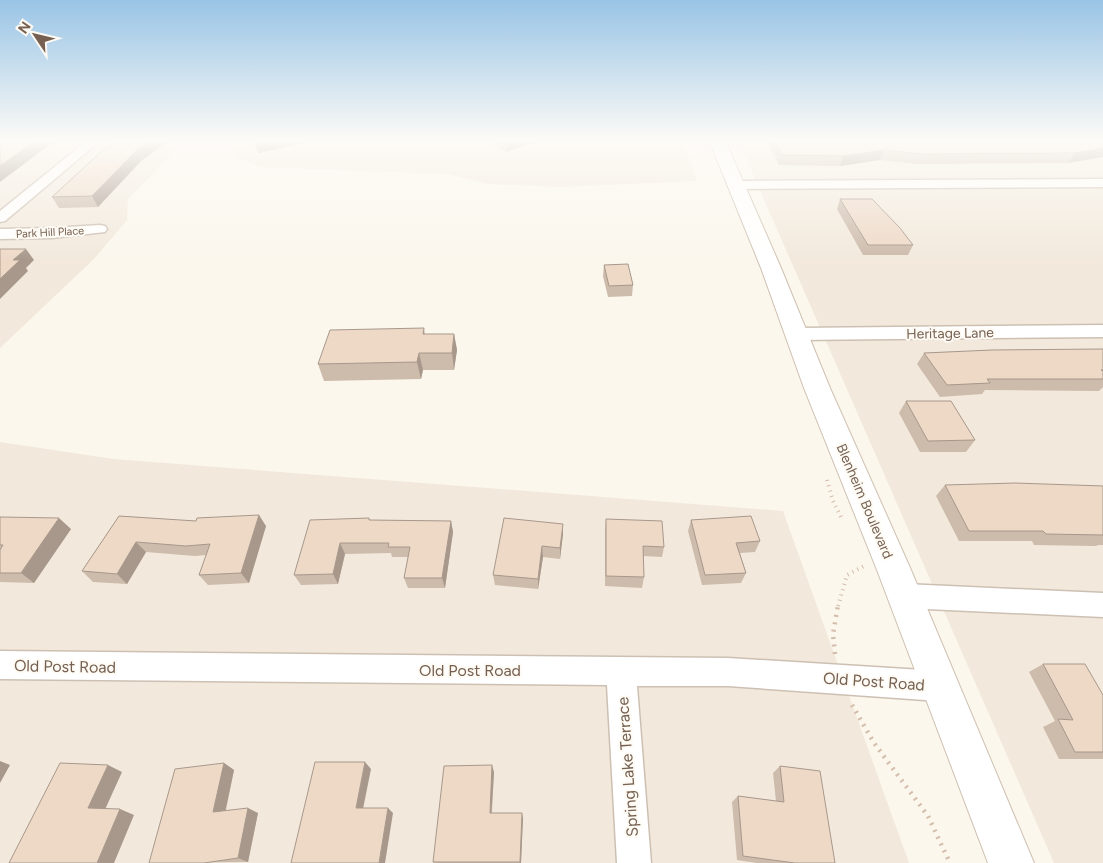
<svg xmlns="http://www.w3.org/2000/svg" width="1103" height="863" font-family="Figtree,sans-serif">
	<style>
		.residential { fill: #f2e9dc }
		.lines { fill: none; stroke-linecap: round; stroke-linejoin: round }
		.minor-casing { stroke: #cdc0b3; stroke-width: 3 }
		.secondary-casing { stroke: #cfc0b1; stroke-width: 2 }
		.path-far1 { stroke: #d4bdaa; stroke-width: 4; stroke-dasharray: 1 4.5; stroke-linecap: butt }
		.path { stroke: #d4bdaa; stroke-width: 4.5; stroke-dasharray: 2 5.5; stroke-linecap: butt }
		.minor { fill: #fff; fill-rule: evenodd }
		.secondary { fill: #fff; fill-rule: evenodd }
		.wall { fill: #cdbbab }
		.shaded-wall { fill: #a7988b }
		.building { fill: #eed9c7; stroke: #a7988b }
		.labels { text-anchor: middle; stroke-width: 4; stroke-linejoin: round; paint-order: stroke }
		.far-street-label { font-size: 11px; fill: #756051; stroke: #fefaf4 }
		.street-label { font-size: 14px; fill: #756051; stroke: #fefaf4 }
		.near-street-label { font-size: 16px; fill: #756051; stroke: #fefaf4 }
	</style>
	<rect width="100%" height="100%" fill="#fbf7ed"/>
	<path class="residential" d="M0,140H186L128,199L127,220L94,259L0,348Z
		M223,140H683L697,181L560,187L488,184L447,174L260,167L239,159Z
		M738,140H1103V863H1054Z
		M0,442L114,459L783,511L909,863H0Z"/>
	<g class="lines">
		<defs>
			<path id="minor" d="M88,140H101L5,221L0,222V211Z
				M1103,179V187L737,189L730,185L737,181Z
				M100,225L105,226L107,229L105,232L52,238L0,239V229L52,228Z
				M1103,325V337L798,340L792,338L789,334L792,330L798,328Z
				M905,584L1103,593V617L905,608L896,605L892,596L896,587Z
				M0,651L728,658L939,671L949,676L954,686L949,696L939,701L728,686H637L651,863H617L607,685L0,679Z"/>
			<path id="secondary" d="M709,140H725L781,268L830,388L911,570L1034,863H988L877,570L804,388L761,268Z"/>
		</defs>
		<use href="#minor" class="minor-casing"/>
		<use href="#secondary" class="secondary-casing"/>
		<path class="path-far1" d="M827,480L833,501L842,519
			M838,606L847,575L864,566"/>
		<path class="path" d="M835,654L833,634L838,605
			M852,705L874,743L928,816L950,863"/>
		<use href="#minor" class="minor"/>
		<use href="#secondary" class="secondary"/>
	</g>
	<path class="wall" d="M251,140H301L302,143L259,153Z
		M485,140H532V143L506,152Z
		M766,140H1103L1068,163L917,164L880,160L840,166L779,165Z
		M141,161L98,207L59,208L52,197Z
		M840,199L913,245L908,255H863L837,209Z
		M604,265L633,285L632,296L608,297L603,276Z
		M424,328L425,334H454L457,350L454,370H423L421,379L324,381L318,364Z
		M1103,349V387L1099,391L985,390L982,394L940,397L917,364L924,353Z
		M906,401L975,440L966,452H920L899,413Z
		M945,485L1103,486V545H1098L1096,546L1034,545L1032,541H959L936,496Z
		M119,516L266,526L249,583L208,585L199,575L206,555L195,556L146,552L127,584L93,582L82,571Z
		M0,517L71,529L34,583L0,582Z
		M369,518L370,520L451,521L453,532L445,588H408L404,578L408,557H392L391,553L345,554L338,584L301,585L294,575Z
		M606,519L664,547L662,557L643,556L644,577L642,588L605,586V530Z
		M691,520L760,541L755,552L740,553L746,573L741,583L702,585L688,531Z
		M563,524V534L560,559L543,557L538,589L495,585L493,575Z
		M1043,664L1103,695V759H1059L1043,727L1055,721L1029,672Z
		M224,763L234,770L226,810L258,813L248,862L149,863Z
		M780,766L835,863H757L737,860L732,802L738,796L776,801L773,773Z
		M494,772L492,813L523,818L521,863H434L433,862Z"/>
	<path class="shaded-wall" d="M36,140H56L0,182V166Z
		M152,140H170L141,161L98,207L92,196L136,151Z
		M268,140H301L302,143L259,153L255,143Z
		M513,140H532V143L506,152V142Z
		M1103,148V157L1068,163L1075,153Z
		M884,150L880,160L840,166L843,156Z
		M26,249L34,260L26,268L28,271L0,299V279L13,260Z
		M454,334L457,350L454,370L452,353Z
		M419,353L423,370L421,379L417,362Z
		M259,515L266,526L249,583L241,573Z
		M59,518L71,529L34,583L21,573Z
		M451,521L453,532L445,588L442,578Z
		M563,524V534L560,559V548Z
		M136,542L146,552L127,584L117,574Z
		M340,543L345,554L338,584L333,574Z
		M542,546L543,557L538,589V579Z
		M0,761L10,765L0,783Z
		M365,762L371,769L362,814L356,808Z
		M224,763L234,770L224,817L213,812Z
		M108,765L122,772L103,814L88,808Z
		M492,765L494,772L491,818L490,813Z
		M248,808L258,813L248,862L238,858Z
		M388,808L393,813L385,863H379Z
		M120,809L134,815L114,863H97Z
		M522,813L523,818L521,863H520Z"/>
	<path class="building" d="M0,140H36L0,166Z
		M119,140H152L136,151L92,196L52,197L103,150Z
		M253,140H268L255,143Z
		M501,140H513L506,142Z
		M774,140H1103V148L1075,153L922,154L884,150L843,156L782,155Z
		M840,199H872L900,228L913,245H868Z
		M0,249H26L13,260H20L0,279Z
		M628,264L633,285L609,286L604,265Z
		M424,328L423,334H454L452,353H419L417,362L318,364L330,330Z
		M1103,349V370H1101L1103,371V379H987L990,383L947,385L924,353L992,350Z
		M906,401H951L975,440L928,441Z
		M1015,483L1103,486V535L1046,534L1043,531H969L945,485Z
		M259,515L241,573L199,575L210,544L186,546L136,542L117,574L82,571L119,516L196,521L197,518Z
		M751,516L760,541L736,543L746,573L705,575L691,520Z
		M0,517L59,518L21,573H0V550L3,545H0Z
		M369,518V520L451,521L442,578H404L410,547H388L389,543H340L333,574L294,575L310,520Z
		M504,518L563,524L560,548L542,546L538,579L493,575Z
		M606,519L662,521L664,547L643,546L644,577L606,576Z
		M1043,664H1085L1103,695V752H1075L1058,719L1073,720Z
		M315,762H365L356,808H388L379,863H291Z
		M60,763L108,765L88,808L120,809L97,863H9Z
		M224,763L213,812L248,808L238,858L204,863H149L175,769Z
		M492,765L490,813H522L520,862H433L444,766Z
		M780,766L820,771L835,863H795L743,856L738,796L784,802Z"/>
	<linearGradient id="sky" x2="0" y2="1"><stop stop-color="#99c4e6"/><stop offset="0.54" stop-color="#fdfbf7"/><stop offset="1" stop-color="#fdfbf7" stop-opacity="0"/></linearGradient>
	<rect width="1103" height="261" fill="url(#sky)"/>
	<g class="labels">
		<g class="far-street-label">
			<text transform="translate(50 232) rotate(-3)" y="4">Park Hill Place</text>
		</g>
		<g class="street-label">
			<text transform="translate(950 333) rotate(-1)" y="5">Heritage Lane</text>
			<text transform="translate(865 501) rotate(67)" y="5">Blenheim Boulevard</text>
		</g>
		<g class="near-street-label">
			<text transform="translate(65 666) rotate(1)" y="6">Old Post Road</text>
			<text x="470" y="676">Old Post Road</text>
			<text transform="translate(874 681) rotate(4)" y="6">Old Post Road</text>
			<text transform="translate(627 767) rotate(-94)" y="6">Spring Lake Terrace</text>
		</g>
	</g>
	<g transform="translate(35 35) rotate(305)" stroke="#fefaf4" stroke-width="4" paint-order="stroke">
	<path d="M0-4L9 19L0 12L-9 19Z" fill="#756051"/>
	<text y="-8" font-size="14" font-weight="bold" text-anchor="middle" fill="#756051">N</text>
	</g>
</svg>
